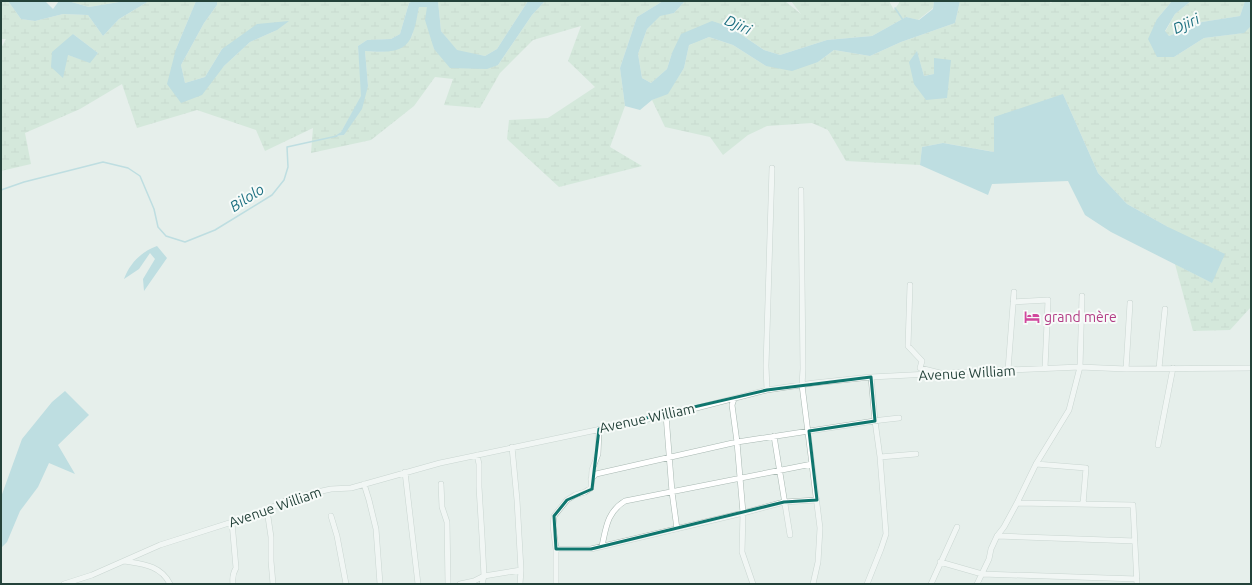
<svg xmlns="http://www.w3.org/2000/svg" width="1252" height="585" font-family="Ubuntu,sans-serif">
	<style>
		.wetland { fill: url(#wetland-marsh); fill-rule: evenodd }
		.water { fill: #8ec9d4 }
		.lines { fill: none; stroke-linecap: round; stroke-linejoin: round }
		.stream { stroke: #8ec9d4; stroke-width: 1.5 }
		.minor-casing { stroke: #a8b8b2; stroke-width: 6 }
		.minor { stroke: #fff; stroke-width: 5 }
		.marked { fill: none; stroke: #0f766e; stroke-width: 3; stroke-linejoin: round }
		.labels { text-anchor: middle; stroke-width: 4; stroke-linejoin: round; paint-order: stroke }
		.hotel-label { font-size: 14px; fill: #b23c85; stroke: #f7fbf9; text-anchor: start }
		.street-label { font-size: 14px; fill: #24423a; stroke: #f7fbf9 }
		.water-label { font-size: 15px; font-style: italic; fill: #1c6f80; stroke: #f7fbf9 }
	</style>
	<defs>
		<pattern id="wetland-marsh" width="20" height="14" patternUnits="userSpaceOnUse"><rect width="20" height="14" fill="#bfe0c8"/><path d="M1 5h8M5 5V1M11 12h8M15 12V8" fill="none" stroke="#a4c1ad"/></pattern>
	</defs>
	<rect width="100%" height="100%" fill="#e6efeb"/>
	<path class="wetland" d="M1,1H8L21,19L35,21L63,14L88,15L103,36L119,19L149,1H196L176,49L181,102L224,66L250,42L277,30L222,49L205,77L185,83L181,65L204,23L217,5V1H413L409,3L400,34L391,39L367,40L358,46L362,96L341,132L336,136L344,135L368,86L365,51L383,52L412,36L419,7H427L434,49L498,65L532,15L545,1H663L637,17L620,68L625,106L610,147L642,166L559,187L507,139L509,120L548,118L595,87L568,61L581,26L533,40L500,73L480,108L444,105L453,79L435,77L414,106L371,140L311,153L313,128L265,151L256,130L197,110L137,128L122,84L80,109L25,133L31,164L1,171V48L6,39H1ZM73,34L98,53L89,62L68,55Z
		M68,1H119V2L89,7Z
		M438,1H528L497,49L485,56L457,51L441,31Z
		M685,1H785L801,14L791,1H889L894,10L899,3V1H934L933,8L918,20L906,17L872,36L827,40L780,55L764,50L730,27L672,53L667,69L651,83L642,78L638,54L647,29L660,15L674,13Z
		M960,1H1048L1051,3L1053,1H1172L1157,19L1174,57L1204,38L1243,33L1251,26V307L1230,330L1193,331L1175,264L1212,283L1168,227L1127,204L1098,173L1063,94L995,152L943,143L922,147L920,165L846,161L828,130L812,123L767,126L748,135L723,155L710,137L665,127L652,100L668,93L684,68L689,45L709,37L733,45L766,66L818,62L834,50L870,56L901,42L955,23ZM917,52L924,76L934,74L914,84Z
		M1191,1H1245L1240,16L1202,22L1169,36L1165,32L1175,14Z"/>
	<path class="water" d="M8,1H45L53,9L59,1H68L89,7L119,2V1H149L119,19L103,36L88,15L63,14L35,21L21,19Z
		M196,1H217V5L204,23L181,65L185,83L205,77L222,49L257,24L289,21L277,30L250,42L224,66L202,95L181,103L167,84L176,49Z
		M413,1H438L441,31L457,50L485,56L497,49L528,1H545L532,15L498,65L487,69L450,68L434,49L425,20L427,7H419C417,16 416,26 412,35C405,55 382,52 365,51L368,86L362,109L344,135L335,136L341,132L361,96L358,46L367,40L391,39L400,34L409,3Z
		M663,1H685L674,13L660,16L647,29L638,54L642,78L651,83L667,69L672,53L681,34L712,21L730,27L764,50L780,55L827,40L872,36L906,17L919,20L933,9L934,1H960L955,23L901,42L870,56L834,50L818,62L792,71L766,66L733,45L709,37L689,45L684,68L668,94L652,100L640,110L625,106L620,68L637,17Z
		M1172,1H1191L1175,14L1165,31L1169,36L1202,22L1240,16L1245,1H1251V26L1244,33L1204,38L1174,57H1157L1148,39L1157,19Z
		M73,34L98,53L90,63L68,55L63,78L51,67L52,52Z
		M917,51L924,76L934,74V58L951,60L947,98L926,100L914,84L909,62Z
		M1063,94L1098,173L1127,204L1168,227L1225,254L1212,283L1111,232L1085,215L1068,181L992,184L988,195L920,165L922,147L943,143L994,152V117Z
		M157,246L167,258L144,291L143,279L155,259L150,253L139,269L124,279C130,263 141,252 157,246Z
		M65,391L89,415L58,445L75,474L49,463L38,487L20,511L7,542L1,548V497L22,439L52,402Z"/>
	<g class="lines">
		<path class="stream" d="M895,8L903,20
			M1,190L24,182L103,162L128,168L140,176L154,209L158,227L166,236L185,242L215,230L272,195L284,180L288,167L287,147L337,136"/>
		<defs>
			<path id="minor" d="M801,190L803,369L802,385L820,528L818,562L813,584
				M910,285L908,346L922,361L920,368L940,373
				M1013,302L1048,300L1045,368
				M1159,368L1165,309
				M1126,369L1130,303
				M1008,370L1014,292
				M767,390L766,366L772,168
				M734,399L732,405L737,442L743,513L742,552L753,584
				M666,415L672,492L677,529
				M774,436L790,535
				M1158,445L1173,368
				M512,447L517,500L521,570L520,584
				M477,455L479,464V487L482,536L484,576L482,584
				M880,457L916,454
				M1036,464L1086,468L1083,504
				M405,472L418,584
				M591,479L596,474L737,442L881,420L899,418
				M364,484L369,500L376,529L380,584
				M441,484L442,507L447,522L448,584
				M1017,503L1133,505L1137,584
				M267,510L271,537V561L273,584
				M331,516L337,536L346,584
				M232,522L236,568C233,573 232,577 233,584
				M997,536L1135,541
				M602,546C606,528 607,512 625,501L812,464
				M556,549H591L743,513L784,502L817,500
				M124,561C142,564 161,565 170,584
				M940,562L982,574L1137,579
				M64,584L92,575L160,545L260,513L285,501L308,494L331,489L351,488L440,463L677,413L767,390L814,383L871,377L1008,370L1080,367L1126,369L1251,368
				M460,584L474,581L484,576L521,570
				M556,584V549L553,526L554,516L567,500L575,495L585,492L591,488L592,470L598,454L599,429
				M867,584L881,549L886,534L880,457L875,421L871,377
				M931,584L957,527
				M977,584L989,559L991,549L997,536L1004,527L1017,503L1036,464L1069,410L1080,367L1082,296"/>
		</defs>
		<use href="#minor" class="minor-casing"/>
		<use href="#minor" class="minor"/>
	</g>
	<path d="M0 0H1252V585H0ZM871,377L875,421L809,431L817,500L784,502L591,549H556L554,516L567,500L592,489L599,429L767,390Z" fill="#e6efeb" fill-opacity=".55" fill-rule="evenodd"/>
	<path class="marked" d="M871,377L875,421L809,431L817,500L784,502L591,549H556L554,516L567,500L592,489L599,429L767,390Z"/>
	<defs>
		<symbol id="hotel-bare" viewBox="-9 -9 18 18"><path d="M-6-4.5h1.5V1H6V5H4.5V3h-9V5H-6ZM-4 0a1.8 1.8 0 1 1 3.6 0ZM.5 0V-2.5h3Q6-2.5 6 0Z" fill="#d1479c" stroke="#f7fbf9" stroke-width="2.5" paint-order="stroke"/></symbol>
	</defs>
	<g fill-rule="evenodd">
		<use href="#hotel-bare" x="1021" y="306" width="22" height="22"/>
	</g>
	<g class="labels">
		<g class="hotel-label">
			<text x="1044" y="322">grand mère</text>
		</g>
		<g class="street-label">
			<text transform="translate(967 373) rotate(-3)" y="5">Avenue William</text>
			<text transform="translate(647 418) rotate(-12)" y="5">Avenue William</text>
			<text transform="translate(275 507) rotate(-19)" y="5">Avenue William</text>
		</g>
		<g class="water-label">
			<text transform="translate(1186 24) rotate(-25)" y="5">Djiri</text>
			<text transform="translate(738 25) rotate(24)" y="5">Djiri</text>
			<text transform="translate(247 198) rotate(-33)" y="5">Bilolo</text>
		</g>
	</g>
	<rect width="1252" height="585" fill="none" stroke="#24423a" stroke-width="4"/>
</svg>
